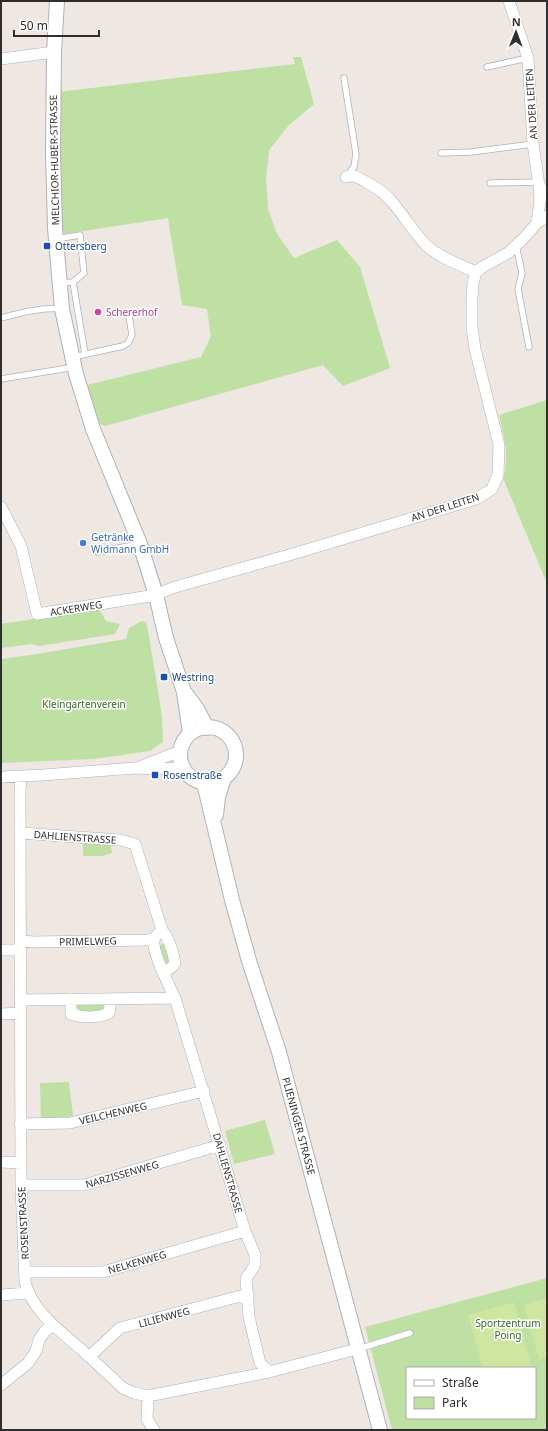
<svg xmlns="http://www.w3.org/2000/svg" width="548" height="1431" font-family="'Noto Sans',sans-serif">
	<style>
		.green { fill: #bee0a3; fill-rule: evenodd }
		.pitch { fill: #cfe6a0 }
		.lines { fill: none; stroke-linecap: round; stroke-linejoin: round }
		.service-casing { stroke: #aeb1b9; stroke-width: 7 }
		.minor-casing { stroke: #aeb1b9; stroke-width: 12 }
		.tertiary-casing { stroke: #aeb1b9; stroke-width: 16 }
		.service { stroke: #fff; stroke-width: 5.5 }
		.minor { stroke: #fff; stroke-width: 11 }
		.tertiary { stroke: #fff; stroke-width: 14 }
		.transit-dot { fill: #1a4fb4; stroke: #fff; stroke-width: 1.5 }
		.hotel-dot { fill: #d1479c; stroke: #fff; stroke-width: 1.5 }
		.shop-dot { fill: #3f7fe0; stroke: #fff; stroke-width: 1.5 }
		.labels { text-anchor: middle; stroke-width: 3; stroke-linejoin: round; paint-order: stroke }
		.street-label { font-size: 10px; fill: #2e2e2e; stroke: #fff }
		.transit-label { font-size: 10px; fill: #164399; stroke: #fff; text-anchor: start }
		.hotel-label { font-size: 10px; fill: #b23c85; stroke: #fff; text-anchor: start }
		.shop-label { font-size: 10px; fill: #366cbe; stroke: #fff; text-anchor: start }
		.park-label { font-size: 10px; fill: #376821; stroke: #fff }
	</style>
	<rect width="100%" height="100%" fill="#eee7e2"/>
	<path class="green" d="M293,57H301L314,104L289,125L269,150L266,180L268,209L277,234L294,258L337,240L360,267L390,368L343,386L323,365L105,426L100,424L87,385L201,357L211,336L207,309L182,305L168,218L64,234L62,227L58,92L295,64Z
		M547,400V581H546L503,478C510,457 504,436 499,415Z
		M99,609L106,621L120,624L115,634L39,646L32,644L1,648V624Z
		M142,621L146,622L148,630L162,716L163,742L150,751L94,759L1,763V659L31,655L126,639L129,628Z
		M83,840L110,842L112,853L102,856H83Z
		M163,943L165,944L171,964L164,963L159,947Z
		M105,1001V1012C96,1012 74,1016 76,1002Z
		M69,1082L73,1116L59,1119H41L40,1083Z
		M265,1120L275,1154L234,1164L225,1131Z
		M547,1278V1430H392L365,1327ZM407,1368H535V1418H407Z"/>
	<path class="pitch" d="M547,1298V1357L539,1360L524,1305Z
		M514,1302L532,1368H483L468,1315Z"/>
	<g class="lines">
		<defs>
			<path id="service" d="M487,67L528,58
				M344,78L356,154L354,167L347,176
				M441,153L471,152L533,144
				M490,183L539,182
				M56,239L80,235L84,273L73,282
				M516,245L522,273L518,289L529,347
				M61,283L73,282L85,354
				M1,318C20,313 42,307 62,309
				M73,357L123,346L128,343L132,335L129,315
				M1,379L75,367
				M98,552L139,544
				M358,1349L410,1333"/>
			<path id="minor" d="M509,1L528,58L533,144L539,185L547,196
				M1,59L54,52
				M346,177C355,174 359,178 366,182C376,187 386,194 393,203C405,217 414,233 427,246C438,257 463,266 476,272
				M537,223L540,201L539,186
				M1,507L21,546L37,614L156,595L172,588L296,553L476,499L492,489L498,475L499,445L475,349L472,327V300L473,283L476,272L484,266L508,253L523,239L537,223L547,216
				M139,767L180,751
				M1,777L43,775L135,768L155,769L183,768
				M21,777L20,792L21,1185L25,1282C32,1311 60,1331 82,1350C95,1362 109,1375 123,1388L134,1393L148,1396L269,1372L357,1349
				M21,833L120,840L135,844L162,930C159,933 155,936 154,940C152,953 169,985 175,998L245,1231L255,1255V1265L246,1279L249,1317L260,1363L269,1372
				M162,930C170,940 173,951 175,963L173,966L164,973
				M21,941L34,942L148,940L155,938
				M1,950H21
				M71,999V1014C82,1018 99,1018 109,1013L110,1007L109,999
				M21,1000L175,998
				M1,1014L21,1013
				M20,1124L70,1123L204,1091
				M1,1162L21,1163
				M21,1185H84L220,1145
				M25,1272H103L245,1231
				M1,1295L28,1293
				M89,1357L120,1328L248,1294
				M1,1385L28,1363L36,1351L39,1340L45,1331L53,1325
				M148,1396L147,1419L154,1430"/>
			<path id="tertiary" d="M57,1L54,52L53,153L55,228L62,309L76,374L93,429L140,544L156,595L166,638L184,692L190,733
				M186,694L197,709L207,728
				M180 755a28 28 0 1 1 56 0a28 28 0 1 1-56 0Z
				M204,783L232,900L250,964L279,1052L380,1430
				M216,815L218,797L224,778"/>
		</defs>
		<use href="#service" class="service-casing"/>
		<use href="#minor" class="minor-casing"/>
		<use href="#tertiary" class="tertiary-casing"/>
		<use href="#service" class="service"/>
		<use href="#minor" class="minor"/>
		<use href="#tertiary" class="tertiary"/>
	</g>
	<g class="transit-dot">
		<rect x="43" y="242" width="8" height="8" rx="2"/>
		<rect x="160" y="673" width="8" height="8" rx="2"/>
		<rect x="151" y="771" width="8" height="8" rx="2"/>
	</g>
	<circle class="hotel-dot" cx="98" cy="312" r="4"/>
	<circle class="shop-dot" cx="83" cy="543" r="4"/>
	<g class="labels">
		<g class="street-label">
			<text transform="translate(531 104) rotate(-94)" y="4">AN DER LEITEN</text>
			<text transform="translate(54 160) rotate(-91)" y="4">MELCHIOR-HUBER-STRASSE</text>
			<text transform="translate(445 507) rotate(-18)" y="4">AN DER LEITEN</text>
			<text transform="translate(76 608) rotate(-9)" y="4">ACKERWEG</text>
			<text transform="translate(75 837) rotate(4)" y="4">DAHLIENSTRASSE</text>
			<text transform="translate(88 941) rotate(-1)" y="4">PRIMELWEG</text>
			<text transform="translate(113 1113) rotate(-13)" y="4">VEILCHENWEG</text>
			<text transform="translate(299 1126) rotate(75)" y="4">PLIENINGER STRASSE</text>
			<text transform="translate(228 1173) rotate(74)" y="4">DAHLIENSTRASSE</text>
			<text transform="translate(122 1174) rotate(-16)" y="4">NARZISSENWEG</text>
			<text transform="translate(23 1223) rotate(-93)" y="4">ROSENSTRASSE</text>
			<text transform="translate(137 1262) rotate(-16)" y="4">NELKENWEG</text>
			<text transform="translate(164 1317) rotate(-15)" y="4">LILIENWEG</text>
		</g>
		<g class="transit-label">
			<text x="55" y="250">Ottersberg</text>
			<text x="172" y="681">Westring</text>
			<text x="163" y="779">Rosenstraße</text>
		</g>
		<g class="hotel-label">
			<text x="106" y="316">Schererhof</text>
		</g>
		<g class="shop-label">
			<text x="91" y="541">Getränke<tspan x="91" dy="12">Widmann GmbH</tspan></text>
		</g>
		<g class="park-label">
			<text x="84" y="708">Kleingartenverein</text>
			<text x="508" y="1327">Sportzentrum<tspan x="508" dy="12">Poing</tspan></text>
		</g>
	</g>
	<rect width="548" height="1431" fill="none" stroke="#2e2e2e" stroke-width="4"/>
	<rect x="406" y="1367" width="130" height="52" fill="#ffffff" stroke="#ababab"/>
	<rect x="414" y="1380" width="20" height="6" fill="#ffffff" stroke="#ababab"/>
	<text x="442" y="1387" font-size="12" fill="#2e2e2e">Straße</text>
	<rect x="414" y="1397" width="20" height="12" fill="#bee0a3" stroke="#ababab"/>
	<text x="442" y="1407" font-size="12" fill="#2e2e2e">Park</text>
	<g transform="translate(516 32) rotate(1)" stroke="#ffffff" stroke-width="3" paint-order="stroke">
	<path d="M0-3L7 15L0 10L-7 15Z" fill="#2e2e2e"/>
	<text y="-6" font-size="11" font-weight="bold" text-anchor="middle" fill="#2e2e2e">N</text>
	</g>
	<path d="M14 30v6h85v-6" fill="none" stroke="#2e2e2e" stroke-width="2"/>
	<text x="20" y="30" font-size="12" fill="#2e2e2e" stroke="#ffffff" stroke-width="3" paint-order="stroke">50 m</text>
</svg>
